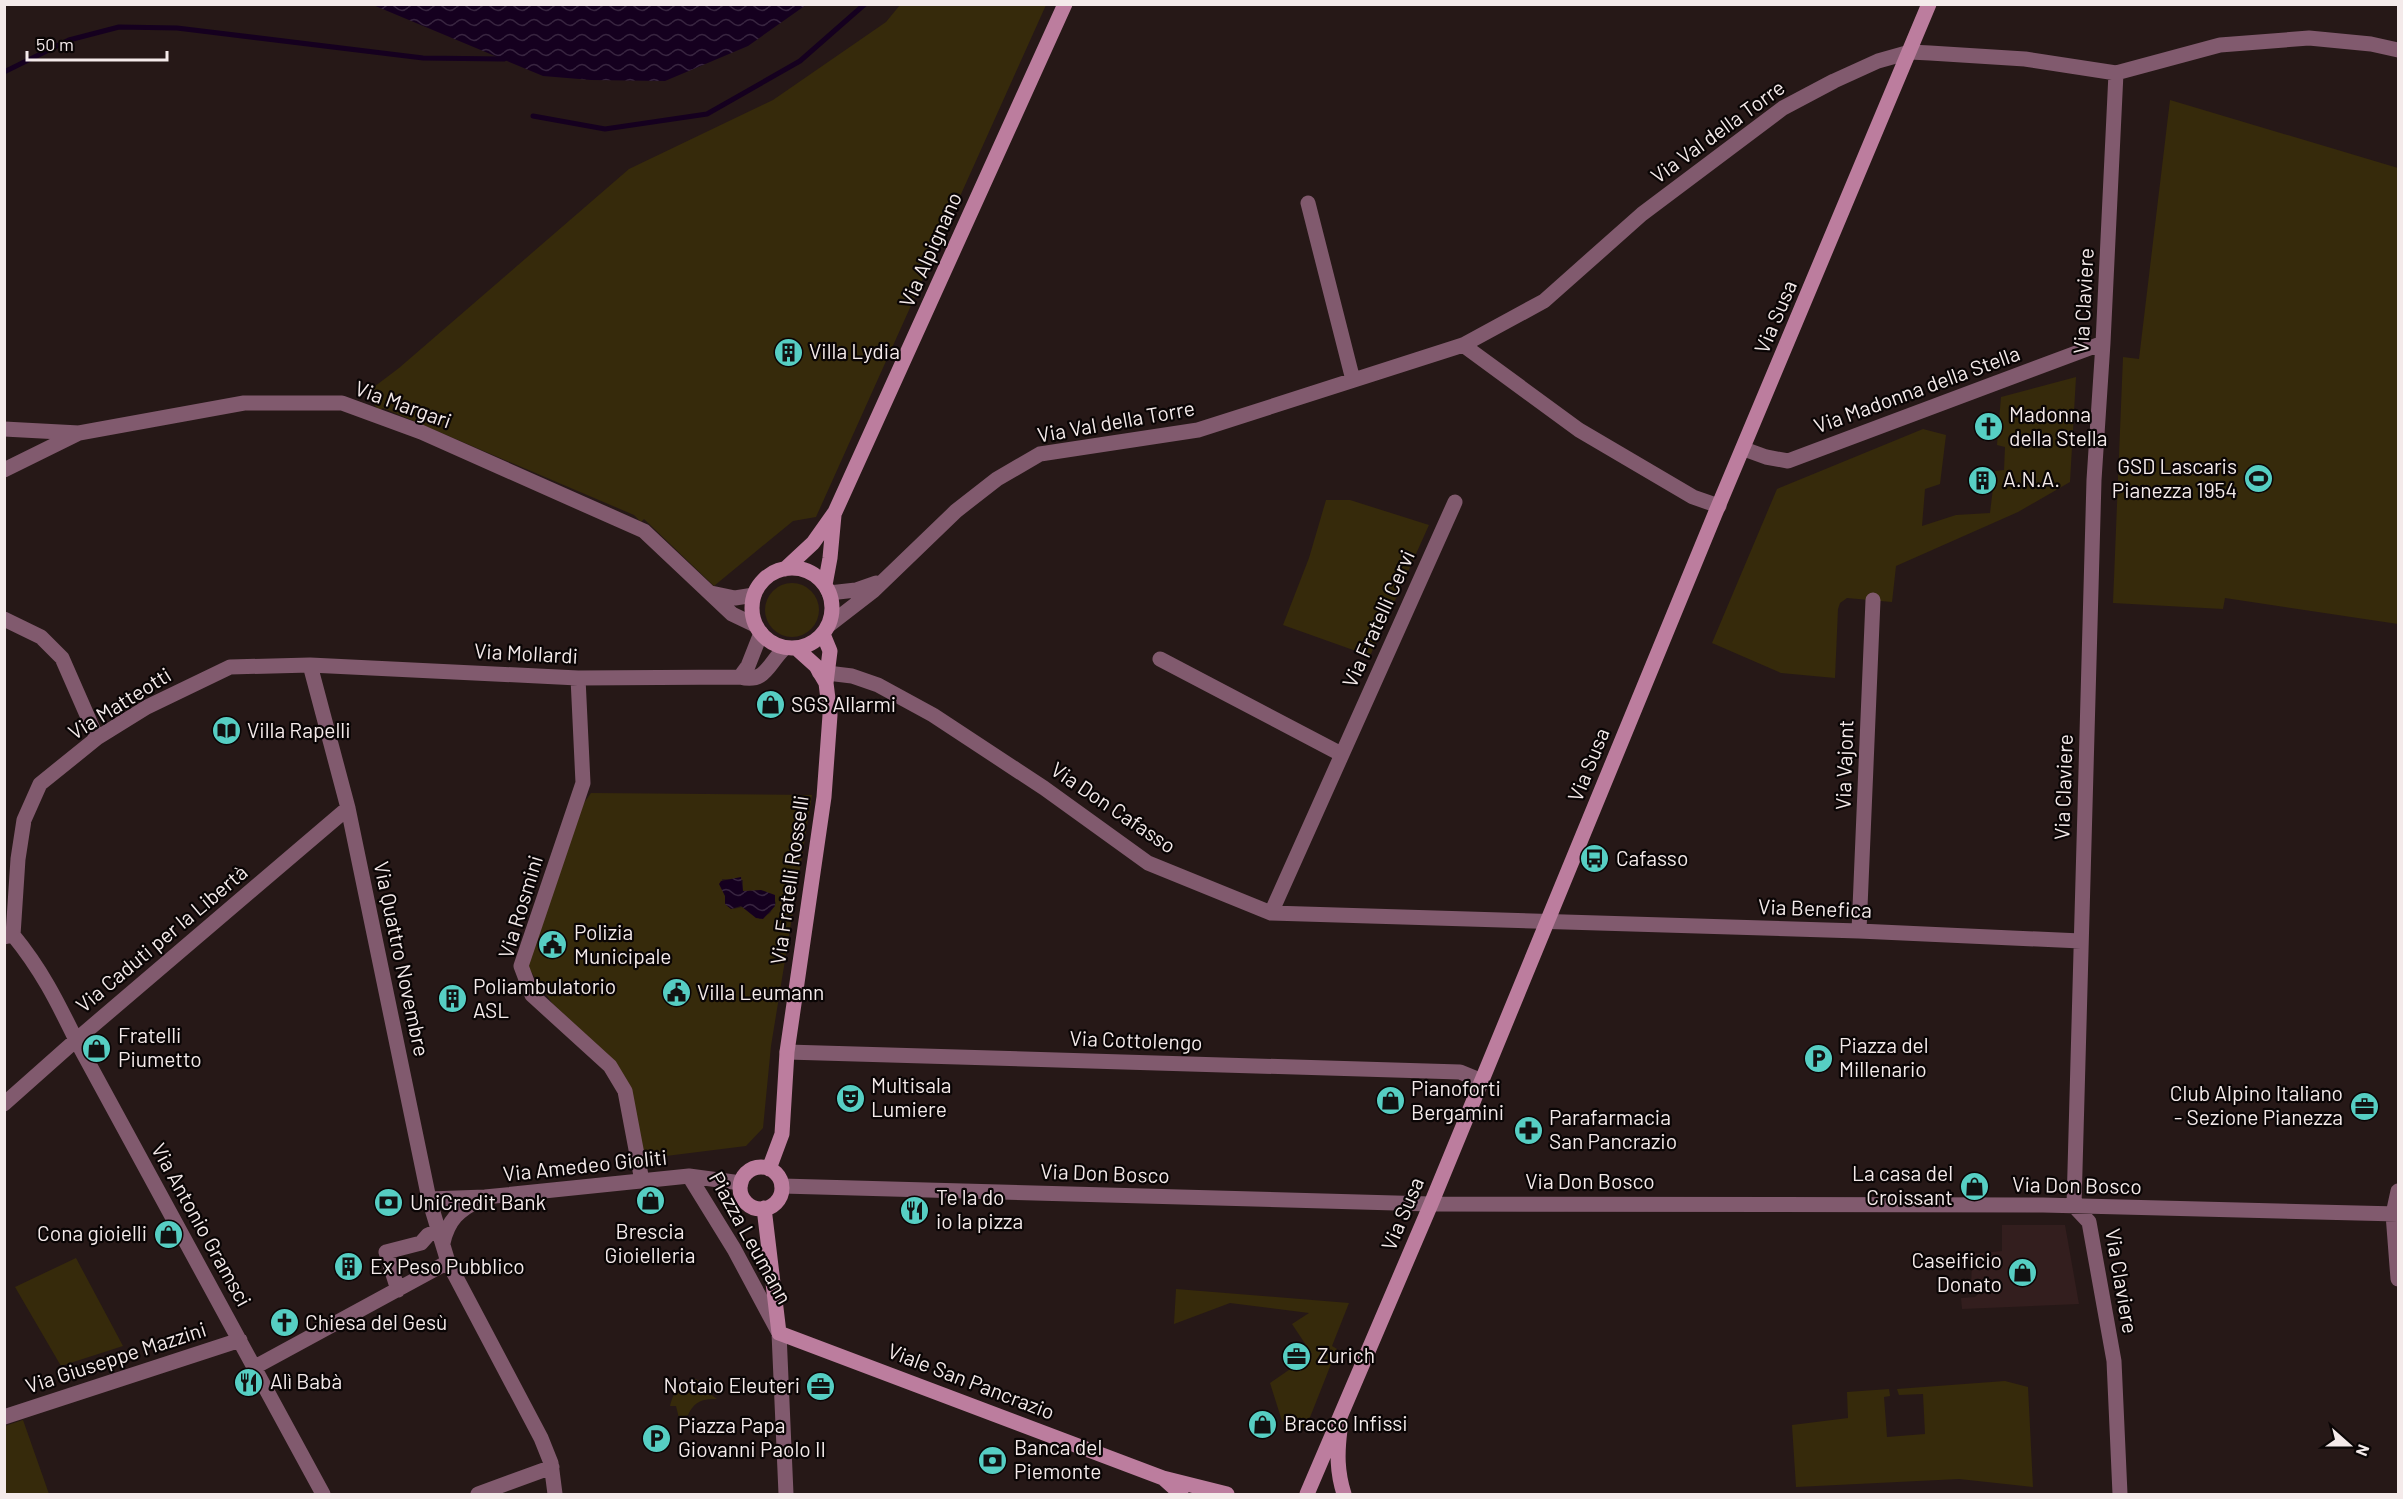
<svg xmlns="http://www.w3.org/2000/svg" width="2403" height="1499" font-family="Barlow,sans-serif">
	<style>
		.built { fill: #331e1e }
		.green { fill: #362a0b; fill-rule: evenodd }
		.water { fill: url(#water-waves) }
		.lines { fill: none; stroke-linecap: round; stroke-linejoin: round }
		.stream { stroke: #15001f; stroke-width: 5 }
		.street { stroke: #815a6e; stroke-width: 15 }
		.secondary { stroke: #bc7d9e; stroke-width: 15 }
		.labels { text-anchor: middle; stroke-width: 4.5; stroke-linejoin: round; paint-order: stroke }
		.street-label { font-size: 21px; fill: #f4eaea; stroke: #0a0505 }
		.poi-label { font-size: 21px; fill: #f4eaea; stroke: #0a0505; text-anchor: start }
	</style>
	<defs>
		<pattern id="water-waves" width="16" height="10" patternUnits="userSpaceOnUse" patternTransform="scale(1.5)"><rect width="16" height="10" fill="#15001f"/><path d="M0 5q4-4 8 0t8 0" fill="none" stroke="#382540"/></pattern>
	</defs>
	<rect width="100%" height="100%" fill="#261817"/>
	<path class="built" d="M2002,1225H2065L2079,1304L1962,1309L1961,1298L1975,1297L1980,1292H1971L1972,1254L2002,1251Z"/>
	<path class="green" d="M900,5H1046L816,517L793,521L714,586L644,519L641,522L634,515L383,408L379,411L366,393L399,368L629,169L773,100L886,22Z
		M2170,100L2398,168V624L2225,598L2223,609L2113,603L2123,357L2139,359Z
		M2076,377L2070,482L2018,512L1896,566L1892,602L1847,598L1840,603L1838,609L1835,678L1781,673L1712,643L1777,489L1923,429L1946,435L1940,484L1925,489L1922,526L1956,515L1990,513L1995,471L2004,470L2005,447L1997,445L2001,397Z
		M1326,500H1350L1429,525L1370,656L1283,625L1309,558Z
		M765 610a27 27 0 1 1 54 0a27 27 0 1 1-54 0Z
		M591,793L812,795L771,1046L763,1128L746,1146L642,1159L615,1062L552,1003L526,964L578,811ZM722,879L743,880V891C760,892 766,887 776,903L770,913L760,919L742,907L733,909L727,906Z
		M76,1258L123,1346L61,1366L15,1287Z
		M1176,1289L1349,1303L1332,1346L1337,1349L1305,1430L1282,1421L1270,1383L1312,1354L1292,1324L1309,1313L1230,1303L1174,1324Z
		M695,1379L711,1385L706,1391L717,1399C702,1399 695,1401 688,1415L679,1418L676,1406H670C674,1391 679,1383 695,1379Z
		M2005,1381L2028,1387L2033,1487L1959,1479L1796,1487L1792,1425L1848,1418L1847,1392L1889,1389L1890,1396L1884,1397L1887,1437L1925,1434L1923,1394L1899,1395L1897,1389Z
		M23,1420L49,1494H5V1426Z"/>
	<path class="water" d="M373,5H806L748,46L665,81L591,80L543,76Z
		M741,877L743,891L761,890L775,895V906L763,919L756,918L741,906L731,909L725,904V896L719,884L721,881Z"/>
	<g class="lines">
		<path class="stream" d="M4,72L69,40L119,27L177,28L423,58L504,59L508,56
			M533,116L605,129L707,114L800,61L865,4"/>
		<path class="street" d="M2116,73L2103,343L2094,480L2074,1206L2089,1222L2114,1361L2120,1494
			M1308,203L1353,380
			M1463,345L1579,430L1693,497L1719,506
			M4,429L79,433L244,403H342L421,432L644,531L732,614L755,625
			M1744,449L1766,457L1788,461L2103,343
			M4,470L77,434
			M711,593L735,598L754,595
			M829,593L856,590L876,583
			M4,619L41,637L62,658L97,738
			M829,625L873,591L956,511L997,479L1040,454L1198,430L1463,345L1544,301L1642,214L1783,108L1834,81L1878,61L1910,52L1930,53L2025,59L2116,73L2220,45L2309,38L2371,44L2398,50
			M1160,659L1341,754
			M310,665L348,808L429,1199L448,1262L541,1438L551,1463L555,1494
			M819,672L852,676L878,685L933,715L1044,788L1148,863L1271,913L1859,931L2081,941
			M740,677L748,666L761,633
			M578,678L583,783L521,966L532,995L610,1066L625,1091L642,1181
			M1271,913L1455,502
			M1859,931L1873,600
			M13,935C41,969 57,1001 76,1040L323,1494
			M4,937L13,935L18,859L24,820L40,784L97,738L147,707L230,667L310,665L578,678L740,677C766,684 768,663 785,648
			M787,1052L1460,1072L1482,1081
			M4,1104L76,1040L348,808
			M689,1176L734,1249L779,1333L786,1494
			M782,1186L1431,1204L2043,1205L2398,1214
			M2398,1191L2393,1214L2398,1279
			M429,1199L485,1197L689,1176L741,1183
			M443,1243C448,1220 459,1210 479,1200
			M398,1290L386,1252L421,1243L428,1235L439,1230
			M255,1367L448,1262
			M4,1417L240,1340
			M478,1494L552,1467"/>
		<path class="secondary" d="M752 608a40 40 0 1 1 80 0a40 40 0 1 1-80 0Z
			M785,569L813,543L835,512L1065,4
			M825,585L830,558L834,515
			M796,648L816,666L826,683
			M740 1188a21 21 0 1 1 42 0a21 21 0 1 1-42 0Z
			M769,1169L782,1134L787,1052L824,797L830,715L826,683L830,651L823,634
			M764,1208L779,1333L1163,1478L1227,1494
			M1340,1430C1337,1453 1337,1472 1344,1494
			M1163,1478L1181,1494
			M1307,1494L1431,1204L1715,514L1929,4"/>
	</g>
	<defs>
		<symbol id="building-disc" viewBox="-11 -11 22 22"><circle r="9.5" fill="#56cec3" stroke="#0a0505"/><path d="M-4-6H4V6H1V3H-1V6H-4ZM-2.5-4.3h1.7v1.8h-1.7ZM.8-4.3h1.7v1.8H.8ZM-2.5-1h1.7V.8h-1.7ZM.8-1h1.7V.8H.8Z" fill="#111"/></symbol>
		<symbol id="church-disc" viewBox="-11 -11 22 22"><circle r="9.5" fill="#56cec3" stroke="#0a0505"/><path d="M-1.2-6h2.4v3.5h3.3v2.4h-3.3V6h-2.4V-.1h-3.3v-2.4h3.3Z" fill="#111"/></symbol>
		<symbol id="stadium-disc" viewBox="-11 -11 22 22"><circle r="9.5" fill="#56cec3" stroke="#0a0505"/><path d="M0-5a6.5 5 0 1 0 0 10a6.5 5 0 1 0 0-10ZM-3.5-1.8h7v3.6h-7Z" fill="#111"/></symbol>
		<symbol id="shop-disc" viewBox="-11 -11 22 22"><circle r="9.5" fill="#56cec3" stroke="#0a0505"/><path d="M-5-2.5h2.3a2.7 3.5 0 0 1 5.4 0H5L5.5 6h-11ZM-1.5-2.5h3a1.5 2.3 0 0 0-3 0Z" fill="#111"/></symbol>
		<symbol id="library-disc" viewBox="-11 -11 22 22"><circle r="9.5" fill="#56cec3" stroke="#0a0505"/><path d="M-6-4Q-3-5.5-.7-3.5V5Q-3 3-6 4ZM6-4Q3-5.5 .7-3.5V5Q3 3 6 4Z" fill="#111"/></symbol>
		<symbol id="bus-disc" viewBox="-11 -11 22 22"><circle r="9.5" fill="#56cec3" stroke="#0a0505"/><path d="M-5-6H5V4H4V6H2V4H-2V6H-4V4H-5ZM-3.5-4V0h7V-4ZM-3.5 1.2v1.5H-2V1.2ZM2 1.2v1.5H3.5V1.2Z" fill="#111"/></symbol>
		<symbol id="civic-disc" viewBox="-11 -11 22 22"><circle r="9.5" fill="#56cec3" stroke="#0a0505"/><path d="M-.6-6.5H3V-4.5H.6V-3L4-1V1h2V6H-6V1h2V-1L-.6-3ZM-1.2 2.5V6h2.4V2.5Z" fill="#111"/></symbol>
		<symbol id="parking-disc" viewBox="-11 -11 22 22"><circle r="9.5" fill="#56cec3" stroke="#0a0505"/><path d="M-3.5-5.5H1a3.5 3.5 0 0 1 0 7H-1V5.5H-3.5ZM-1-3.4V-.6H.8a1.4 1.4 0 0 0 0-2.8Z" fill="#111"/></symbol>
		<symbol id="theatre-disc" viewBox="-11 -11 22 22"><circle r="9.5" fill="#56cec3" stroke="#0a0505"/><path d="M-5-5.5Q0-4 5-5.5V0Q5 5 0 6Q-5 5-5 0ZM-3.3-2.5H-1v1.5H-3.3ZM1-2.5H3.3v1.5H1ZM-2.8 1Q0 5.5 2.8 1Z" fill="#111"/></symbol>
		<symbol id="office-disc" viewBox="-11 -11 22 22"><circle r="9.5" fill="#56cec3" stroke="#0a0505"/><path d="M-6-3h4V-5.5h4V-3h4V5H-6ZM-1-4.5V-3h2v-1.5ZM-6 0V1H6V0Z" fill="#111"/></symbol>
		<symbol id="pharmacy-disc" viewBox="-11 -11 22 22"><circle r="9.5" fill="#56cec3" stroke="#0a0505"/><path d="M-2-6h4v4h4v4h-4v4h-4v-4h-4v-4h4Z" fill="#111"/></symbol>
		<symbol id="bank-disc" viewBox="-11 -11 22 22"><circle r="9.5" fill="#56cec3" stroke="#0a0505"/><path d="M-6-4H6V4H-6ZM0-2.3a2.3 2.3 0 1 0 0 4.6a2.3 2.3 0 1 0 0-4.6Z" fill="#111"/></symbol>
		<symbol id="restaurant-disc" viewBox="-11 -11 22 22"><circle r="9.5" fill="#56cec3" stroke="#0a0505"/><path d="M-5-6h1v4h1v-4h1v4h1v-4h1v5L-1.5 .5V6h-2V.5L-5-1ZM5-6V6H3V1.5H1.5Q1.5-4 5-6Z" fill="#111"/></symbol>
	</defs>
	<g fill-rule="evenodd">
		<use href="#building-disc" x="772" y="336" width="33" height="33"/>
		<use href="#church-disc" x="1972" y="410" width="33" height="33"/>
		<use href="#stadium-disc" x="2242" y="462" width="33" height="33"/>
		<use href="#building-disc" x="1966" y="464" width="33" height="33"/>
		<use href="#shop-disc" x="754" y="688" width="33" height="33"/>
		<use href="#library-disc" x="210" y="714" width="33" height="33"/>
		<use href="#bus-disc" x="1578" y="842" width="33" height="33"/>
		<use href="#civic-disc" x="536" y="928" width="33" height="33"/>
		<use href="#civic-disc" x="660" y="976" width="33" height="33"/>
		<use href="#building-disc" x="436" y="982" width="33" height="33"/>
		<use href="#shop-disc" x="80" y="1032" width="33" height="33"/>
		<use href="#parking-disc" x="1802" y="1042" width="33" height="33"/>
		<use href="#theatre-disc" x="834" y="1082" width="33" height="33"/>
		<use href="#shop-disc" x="1374" y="1084" width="33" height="33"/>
		<use href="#office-disc" x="2348" y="1090" width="33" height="33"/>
		<use href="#pharmacy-disc" x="1512" y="1114" width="33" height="33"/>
		<use href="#shop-disc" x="1958" y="1170" width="33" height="33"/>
		<use href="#shop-disc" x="634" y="1184" width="33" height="33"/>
		<use href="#bank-disc" x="372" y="1186" width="33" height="33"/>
		<use href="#restaurant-disc" x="898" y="1194" width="33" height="33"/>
		<use href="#shop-disc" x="152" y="1218" width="33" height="33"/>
		<use href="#building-disc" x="332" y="1250" width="33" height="33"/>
		<use href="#shop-disc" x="2006" y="1256" width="33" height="33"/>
		<use href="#church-disc" x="268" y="1306" width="33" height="33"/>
		<use href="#office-disc" x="1280" y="1340" width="33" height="33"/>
		<use href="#restaurant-disc" x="232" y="1366" width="33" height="33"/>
		<use href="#office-disc" x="804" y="1370" width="33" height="33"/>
		<use href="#shop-disc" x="1246" y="1408" width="33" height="33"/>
		<use href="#parking-disc" x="640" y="1422" width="33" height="33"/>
		<use href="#bank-disc" x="976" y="1444" width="33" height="33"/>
	</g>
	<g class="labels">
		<g class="street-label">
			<text transform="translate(1718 132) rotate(-36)" y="7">Via Val della Torre</text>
			<text transform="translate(931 250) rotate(-66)" y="7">Via Alpignano</text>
			<text transform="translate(2084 301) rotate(-87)" y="7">Via Claviere</text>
			<text transform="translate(1776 317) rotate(-67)" y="7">Via Susa</text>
			<text transform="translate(1917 390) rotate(-20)" y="7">Via Madonna della Stella</text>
			<text transform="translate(403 405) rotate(20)" y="7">Via Margari</text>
			<text transform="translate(1116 422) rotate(-10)" y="7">Via Val della Torre</text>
			<text transform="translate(1379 619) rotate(-66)" y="7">Via Fratelli Cervi</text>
			<text transform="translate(526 654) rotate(3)" y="7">Via Mollardi</text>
			<text transform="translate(120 704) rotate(-32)" y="7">Via Matteotti</text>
			<text transform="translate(1589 765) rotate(-68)" y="7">Via Susa</text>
			<text transform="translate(1845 765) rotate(-88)" y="7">Via Vajont</text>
			<text transform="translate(2064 787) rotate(-88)" y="7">Via Claviere</text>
			<text transform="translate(1113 808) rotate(34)" y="7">Via Don Cafasso</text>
			<text transform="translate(790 880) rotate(-82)" y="7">Via Fratelli Rosselli</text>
			<text transform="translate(521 907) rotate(-73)" y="7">Via Rosmini</text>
			<text transform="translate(1815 909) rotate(2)" y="7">Via Benefica</text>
			<text transform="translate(162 939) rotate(-40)" y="7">Via Caduti per la Libertà</text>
			<text transform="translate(401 959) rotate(78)" y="7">Via Quattro Novembre</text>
			<text transform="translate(1136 1041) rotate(2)" y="7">Via Cottolengo</text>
			<text transform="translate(585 1166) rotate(-6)" y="7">Via Amedeo Gioliti</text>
			<text transform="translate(1105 1174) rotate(2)" y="7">Via Don Bosco</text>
			<text x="1590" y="1189">Via Don Bosco</text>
			<text transform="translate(2077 1186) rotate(1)" y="7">Via Don Bosco</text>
			<text transform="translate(1403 1214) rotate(-67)" y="7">Via Susa</text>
			<text transform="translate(201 1225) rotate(61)" y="7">Via Antonio Gramsci</text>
			<text transform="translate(750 1238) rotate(61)" y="7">Piazza Leumann</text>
			<text transform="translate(2121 1281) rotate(80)" y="7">Via Claviere</text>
			<text transform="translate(116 1358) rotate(-18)" y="7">Via Giuseppe Mazzini</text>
			<text transform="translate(971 1382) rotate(21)" y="7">Viale San Pancrazio</text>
		</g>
		<g class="poi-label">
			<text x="809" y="359">Villa Lydia</text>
			<text x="2009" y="422">Madonna<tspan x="2009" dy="24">della Stella</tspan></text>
			<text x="2237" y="474" text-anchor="end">GSD Lascaris<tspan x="2237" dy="24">Pianezza 1954</tspan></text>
			<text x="2003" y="487">A.N.A.</text>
			<text x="791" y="712">SGS Allarmi</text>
			<text x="247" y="738">Villa Rapelli</text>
			<text x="1616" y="866">Cafasso</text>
			<text x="574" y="940">Polizia<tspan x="574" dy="24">Municipale</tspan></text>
			<text x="473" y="994">Poliambulatorio<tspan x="473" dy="24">ASL</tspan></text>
			<text x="697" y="1000">Villa Leumann</text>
			<text x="118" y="1043">Fratelli<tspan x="118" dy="24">Piumetto</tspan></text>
			<text x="1839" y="1053">Piazza del<tspan x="1839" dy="24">Millenario</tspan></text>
			<text x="871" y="1093">Multisala<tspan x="871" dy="24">Lumiere</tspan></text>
			<text x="1411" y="1096">Pianoforti<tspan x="1411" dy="24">Bergamini</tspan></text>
			<text x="2343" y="1101" text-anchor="end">Club Alpino Italiano<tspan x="2343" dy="24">- Sezione Pianezza</tspan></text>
			<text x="1549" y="1125">Parafarmacia<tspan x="1549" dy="24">San Pancrazio</tspan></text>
			<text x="1953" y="1181" text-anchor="end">La casa del<tspan x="1953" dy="24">Croissant</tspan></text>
			<text x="936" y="1205">Te la do<tspan x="936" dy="24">io la pizza</tspan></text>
			<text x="410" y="1210">UniCredit Bank</text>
			<text x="650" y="1239" text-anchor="middle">Brescia<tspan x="650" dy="24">Gioielleria</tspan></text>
			<text x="147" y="1241" text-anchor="end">Cona gioielli</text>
			<text x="2002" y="1268" text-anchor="end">Caseificio<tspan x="2002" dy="24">Donato</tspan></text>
			<text x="370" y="1274">Ex Peso Pubblico</text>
			<text x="305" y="1330">Chiesa del Gesù</text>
			<text x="1317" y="1363">Zurich</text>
			<text x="270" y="1389">Alì Babà</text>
			<text x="800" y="1393" text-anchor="end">Notaio Eleuteri</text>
			<text x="1284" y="1431">Bracco Infissi</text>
			<text x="678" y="1433">Piazza Papa<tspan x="678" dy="24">Giovanni Paolo II</tspan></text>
			<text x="1014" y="1455">Banca del<tspan x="1014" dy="24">Piemonte</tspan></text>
		</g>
	</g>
	<rect width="2403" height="1499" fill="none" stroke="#f4eaea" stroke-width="12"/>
	<g transform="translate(2349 1445) rotate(111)" stroke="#0a0505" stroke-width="4.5" paint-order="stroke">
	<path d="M0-4.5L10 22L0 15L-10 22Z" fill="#f4eaea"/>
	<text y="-9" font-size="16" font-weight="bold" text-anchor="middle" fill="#f4eaea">N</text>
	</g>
	<path d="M27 51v9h140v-9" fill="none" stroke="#f4eaea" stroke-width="3"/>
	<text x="36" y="51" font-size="18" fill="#f4eaea" stroke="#0a0505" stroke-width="4.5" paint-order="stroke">50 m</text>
</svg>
